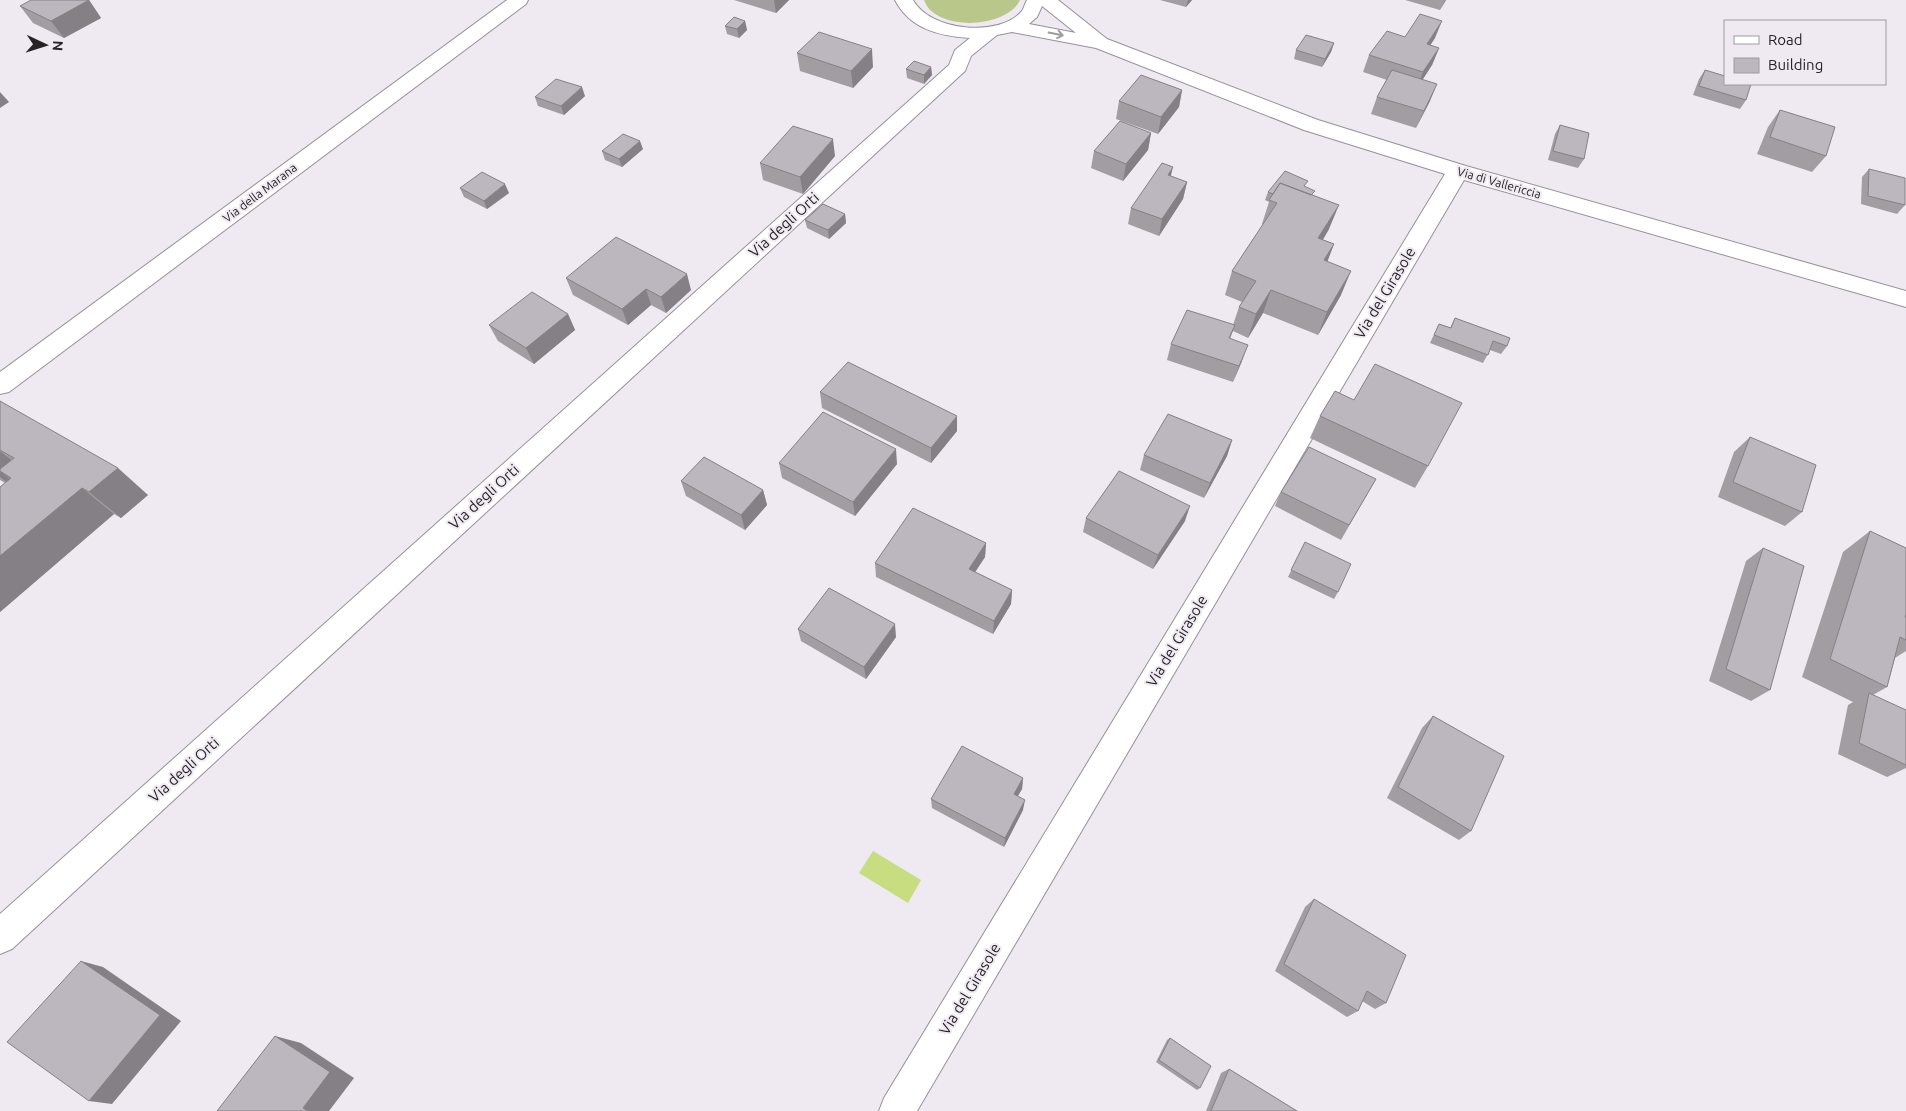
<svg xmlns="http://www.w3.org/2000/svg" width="1906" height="1111" font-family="Ubuntu,sans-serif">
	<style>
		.green { fill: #b9c88a }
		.water { fill: #c7dd80 }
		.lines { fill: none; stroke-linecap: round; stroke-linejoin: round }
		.minor-casing { stroke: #969198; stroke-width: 2 }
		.minor { fill: #fff; fill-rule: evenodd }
		.wall { fill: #a29da3 }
		.shaded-wall { fill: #848085 }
		.building { fill: #bcb7be; stroke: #848085 }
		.oneway { stroke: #9d9c9d }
		.labels { text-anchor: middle; stroke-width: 4; stroke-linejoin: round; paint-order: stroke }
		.far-street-label { font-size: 12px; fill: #252326; stroke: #efeaf2 }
		.street-label { font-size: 15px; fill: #252326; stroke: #efeaf2 }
	</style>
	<rect width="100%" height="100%" fill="#efeaf2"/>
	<path class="green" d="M924,0H1020C1007,29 935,32 924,0Z"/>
	<path class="water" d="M873,851L921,880L908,903L859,873Z"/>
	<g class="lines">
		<defs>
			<path id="minor" d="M507,0H528L526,4L9,392L0,394V372Z
				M895,0H913C930,31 999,38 1022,11C1024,8 1025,3 1027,0H1058L1107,39L1318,120L1466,166L1906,291V307L1464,180L917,1111H879L884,1098L1445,174L1304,130L1096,48L1012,32L997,35L971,56L965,71L12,949L0,954V914L949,65L955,50L970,38C939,36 910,29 895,0ZM1042,6L1076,33L1029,24L1037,17Z"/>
		</defs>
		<use href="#minor" class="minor-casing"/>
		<use href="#minor" class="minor"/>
	</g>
	<path class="wall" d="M89,0L101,18L64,38L33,23L20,6Z
		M734,0H789L776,13Z
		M1160,0H1192L1186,7Z
		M1405,0H1446L1440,10Z
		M745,21L747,30L739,38L727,34L725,26Z
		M1405,37L1435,38L1430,45L1439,48L1432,65L1422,80L1430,101L1416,128L1371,114L1377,97L1387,80L1363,72L1369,55Z
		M1334,43L1331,52L1322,67L1294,59L1296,50Z
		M797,53L873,67L853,88L800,71Z
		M931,67L932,75L924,84L907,78L906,69Z
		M1705,70L1746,100L1740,109L1693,95L1699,79Z
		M1182,90L1179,107L1158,134L1116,119L1119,101Z
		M585,96L564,115L538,106L535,97Z
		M1780,110L1826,156L1812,172L1757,154L1768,127Z
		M1560,125L1584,159L1578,168L1548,160L1555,134Z
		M1151,133L1148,150L1123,181L1091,168L1094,151Z
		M643,149L622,167L605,160L602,151Z
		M835,156L803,194L763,180L760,163Z
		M1869,169L1905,205L1897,214L1861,204L1862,177Z
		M1187,182L1183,199L1159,236L1128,224L1131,208Z
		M1306,187L1313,195L1329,229L1323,240L1334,244L1327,261L1341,295L1318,335L1263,313L1248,338L1233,331L1230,339L1242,361L1233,382L1167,360L1171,344L1233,325L1239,307L1242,302L1225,295L1232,271L1263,225L1262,224L1269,202L1265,200L1268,192Z
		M460,188L509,193L487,209L464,197Z
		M845,214L846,223L829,239L807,228L805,220Z
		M566,278L691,290L666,313L651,305L628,325L573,295Z
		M568,314L575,330L534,364L498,341L489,325Z
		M1455,318L1507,346L1501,354L1490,350L1483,363L1430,343L1439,324L1450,328Z
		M820,392L957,431L931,463L822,408Z
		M1354,400L1428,466L1415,488L1310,438L1320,416Z
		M0,401L148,495L121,518L114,514L0,612V487L5,483L0,480Z
		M1750,437L1802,512L1785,526L1718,497L1734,452Z
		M1232,440L1227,456L1204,498L1140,470L1144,455Z
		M779,463L897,464L855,516L782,478Z
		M1376,479L1341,540L1275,506L1281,492Z
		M681,481L763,490L767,505L745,530L686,496Z
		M1086,518L1185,521L1153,569L1083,532Z
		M1870,531L1906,548V651L1895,658L1887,687L1873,695L1906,710V768L1887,777L1838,754L1848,705L1853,702L1802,677L1843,552Z
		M1305,542L1338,592L1334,599L1288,577Z
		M986,543L985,557L975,572L1012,590L1011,604L993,634L876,577L875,563Z
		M1763,548L1770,690L1751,701L1709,681L1746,561Z
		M798,629L896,637L866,679L801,641Z
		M1433,716L1471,831L1459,840L1387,798L1422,728Z
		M1023,778L1022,789L1018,796L1023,810L1004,847L932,808L931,799Z
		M1314,899L1386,1003L1375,1009L1362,1001L1358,1011L1347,1017L1275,971L1305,907Z
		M1170,1038L1200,1088L1197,1090L1156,1062L1167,1040Z
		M1229,1069L1297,1111H1206L1221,1073Z"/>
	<path class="shaded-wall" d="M89,0L101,18L64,38L51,21Z
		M774,0H789L776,13Z
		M1188,0H1192L1186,7Z
		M1445,0H1446L1440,10Z
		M745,21L747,30L739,38L737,29Z
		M1442,21L1435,38L1420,61L1427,44Z
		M1334,43L1331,52L1322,67L1325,59Z
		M1439,48L1432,65L1416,90L1423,72Z
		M872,49L873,67L853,88L851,71Z
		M931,67L932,75L924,84V75Z
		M1437,84L1430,101L1416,128L1424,111Z
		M582,87L585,96L564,115L561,106Z
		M1182,90L1179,107L1158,134L1161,117Z
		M0,92L9,102L0,108Z
		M1151,133L1148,150L1123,181L1126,164Z
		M833,139L835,156L803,194L800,177Z
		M640,141L643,149L622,167L619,159Z
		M1173,167L1169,184L1168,175Z
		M1187,182L1183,199L1159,236L1162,219Z
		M505,184L509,193L487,209L484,201Z
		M1339,205L1329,229L1309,262L1318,238Z
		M845,214L846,223L829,239L828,230Z
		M1334,244L1325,268L1324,260Z
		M1351,271L1341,295L1318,335L1327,312Z
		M687,274L691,290L666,313L661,297Z
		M646,289L651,305L628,325L622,309Z
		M1271,290L1263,313L1248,338L1256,314Z
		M568,314L575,330L534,364L526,348Z
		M1248,345L1242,361L1233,382L1239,366Z
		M957,416V431L931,463V448Z
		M1232,440L1227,456L1204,498L1210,483Z
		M896,449L897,464L855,516L853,502Z
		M0,451L30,475L0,471Z
		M118,468L148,495L121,518L89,492Z
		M0,471L18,485L14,488L0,477Z
		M82,488L114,514L0,612V556Z
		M763,490L767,505L745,530L741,515Z
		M1190,506L1185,521L1153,569L1158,555Z
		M986,543L985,557L968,583L969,569Z
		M1012,590L1011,604L993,634L994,621Z
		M895,624L896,637L866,679L864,667Z
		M1023,778L1022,789L1013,804L1014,794Z
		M1025,800L1023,810L1004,847L1005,838Z
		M81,961L103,967L181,1021L112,1104L89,1101Z
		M275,1036L301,1043L354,1078L329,1111H308L303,1108Z"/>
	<path class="building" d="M31,0H89L51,21L20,6Z
		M1420,14L1442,21L1427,44L1439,48L1423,72L1369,55L1387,31L1405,37Z
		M734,17L745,21L737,29L725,26Z
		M819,32L872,49L851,71L797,53Z
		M1306,35L1334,43L1325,59L1296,50Z
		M914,61L931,67L924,75L906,69Z
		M1392,70L1437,84L1424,111L1377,97Z
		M1705,70L1725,76V84H1751L1746,100L1699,86Z
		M1141,75L1182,90L1161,117L1119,101Z
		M556,79L582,87L561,106L535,97Z
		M1780,110L1835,127L1826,156L1770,137Z
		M1120,121L1151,133L1126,164L1094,151Z
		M1560,125L1589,133L1584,159L1553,151Z
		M793,126L833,139L800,177L760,163Z
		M623,134L640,141L619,159L602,151Z
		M1162,163L1173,167L1168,175L1187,182L1162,219L1131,208Z
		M1869,169L1905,178V205L1868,196Z
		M1285,171L1308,181L1304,186L1315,191L1311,195L1280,183L1273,194L1268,192Z
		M482,172L505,184L484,201L460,188Z
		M1280,183L1339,205L1318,238L1334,244L1324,260L1351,271L1327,312L1271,290L1256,314L1239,307L1256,281L1232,271L1277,203L1269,200Z
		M823,204L845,214L828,230L805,220Z
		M616,237L687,274L661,297L646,289L622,309L566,278Z
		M532,292L568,314L526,348L489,325Z
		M1187,310L1235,325L1229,338L1248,345L1239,366L1171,344Z
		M1455,318L1510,338L1507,346L1493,341L1488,355L1434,335L1439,324L1451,328Z
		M848,362L957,416L931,448L820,392Z
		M1375,364L1462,403L1428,466L1320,416L1335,391L1354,400Z
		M0,401L118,468L89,492L82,488L0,556V487L11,478L0,471V469L14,458L0,450Z
		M823,412L896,449L853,502L779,463Z
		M1168,414L1232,440L1210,483L1144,455Z
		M1750,437L1816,465L1802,512L1733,482Z
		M1309,447L1376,479L1349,525L1281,492Z
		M704,457L763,490L741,515L681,481Z
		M1119,471L1190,506L1158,555L1086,518Z
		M913,508L986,543L969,569L1012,590L994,621L875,563Z
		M1870,531L1906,548V614L1905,617H1906V640L1900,637L1887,687L1830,659Z
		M1305,542L1351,564L1338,592L1291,570Z
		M1763,548L1804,566L1770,690L1726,669Z
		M829,588L895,624L864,667L798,629Z
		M1869,693L1906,710V765L1859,743Z
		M1433,716L1504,756L1471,831L1398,787Z
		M962,746L1023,778L1014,794L1025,800L1005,838L931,799Z
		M1314,899L1406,955L1386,1003L1367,991L1358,1011L1284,964Z
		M81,961L160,1015L89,1101L7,1042Z
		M275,1036L330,1072L303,1108L308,1111H217Z
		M1170,1038L1211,1066L1200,1088L1159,1060Z
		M1229,1069L1297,1111H1211Z"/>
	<defs><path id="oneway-shaft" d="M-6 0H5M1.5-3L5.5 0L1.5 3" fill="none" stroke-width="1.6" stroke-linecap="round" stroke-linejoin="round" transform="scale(1.25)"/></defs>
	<use class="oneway" href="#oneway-shaft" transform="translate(1056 34) rotate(11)"/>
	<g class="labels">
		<g class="far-street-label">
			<text transform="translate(1499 183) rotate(16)" y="4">Via di Vallericcia</text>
			<text transform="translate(260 193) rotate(-37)" y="4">Via della Marana</text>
		</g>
		<g class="street-label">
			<text transform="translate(784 225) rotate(-42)" y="5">Via degli Orti</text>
			<text transform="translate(1385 293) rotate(-59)" y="5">Via del Girasole</text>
			<text transform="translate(484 497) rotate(-42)" y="5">Via degli Orti</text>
			<text transform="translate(1177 641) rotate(-59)" y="5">Via del Girasole</text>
			<text transform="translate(184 770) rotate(-42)" y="5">Via degli Orti</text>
			<text transform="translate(970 989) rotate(-59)" y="5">Via del Girasole</text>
		</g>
	</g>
	<rect x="1724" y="20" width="162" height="65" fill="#efeaf2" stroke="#9e9aa0"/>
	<rect x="1734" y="36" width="25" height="8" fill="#ffffff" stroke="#9e9aa0"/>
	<text x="1768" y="45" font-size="15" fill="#252326">Road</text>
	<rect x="1734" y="58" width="25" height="15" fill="#bcb7be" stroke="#9e9aa0"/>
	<text x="1768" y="70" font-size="15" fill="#252326">Building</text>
	<g transform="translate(45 45) rotate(94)" stroke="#efeaf2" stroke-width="4" paint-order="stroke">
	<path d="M0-4L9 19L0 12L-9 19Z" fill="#252326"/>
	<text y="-8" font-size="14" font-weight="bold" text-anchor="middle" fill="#252326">N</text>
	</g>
</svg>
